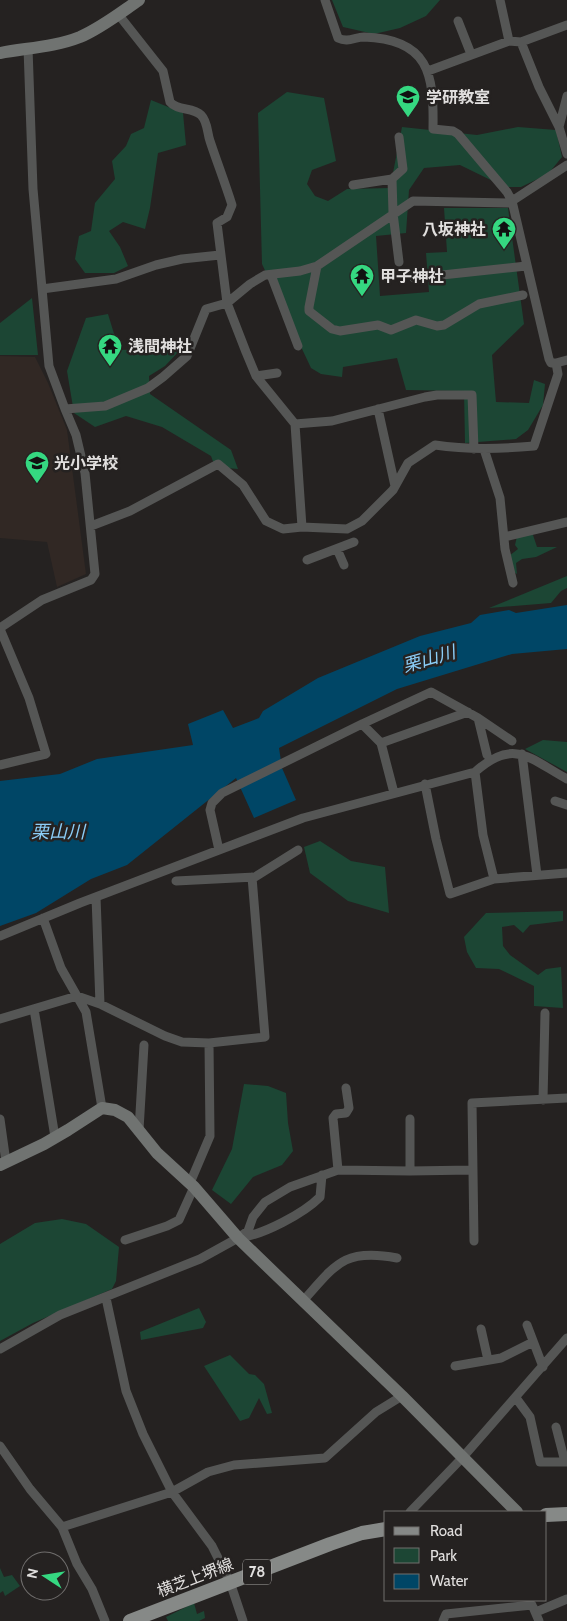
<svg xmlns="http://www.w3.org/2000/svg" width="567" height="1621" font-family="Cabin,'Noto Sans JP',sans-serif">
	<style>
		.built { fill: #312824 }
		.green { fill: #1c4634 }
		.water { fill: #004666 }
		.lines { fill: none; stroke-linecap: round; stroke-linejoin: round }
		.street { stroke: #555655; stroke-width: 9 }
		.secondary { stroke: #707371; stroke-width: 12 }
		.primary { stroke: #868987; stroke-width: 14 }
		.labels { text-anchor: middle; stroke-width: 5; stroke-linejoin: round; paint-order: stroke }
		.shield { fill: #252221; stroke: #a9a6a5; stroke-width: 1 }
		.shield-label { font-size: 15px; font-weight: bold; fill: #e1dfde }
		.poi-label { font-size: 16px; font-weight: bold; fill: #e1dfde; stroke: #252221; text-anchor: start }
		.street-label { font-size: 16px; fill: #e1dfde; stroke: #252221 }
		.water-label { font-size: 18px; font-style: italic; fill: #8bcef8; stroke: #252221 }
	</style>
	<rect width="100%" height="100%" fill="#252221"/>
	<path class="built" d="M0,356L35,357L48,383L67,430L86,574L57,587L47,542L0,538Z"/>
	<path class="green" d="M332,0H440L426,16L400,28L374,34L343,27Z
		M287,92L324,98L336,161L312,170L307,184L315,196L328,201L347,189L390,188L402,127L477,135L518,127L556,130L562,157L548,174L521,187H505L460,165L424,168L409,190L406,233L376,236L380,296L429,292L426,253L447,252L444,208H508L524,324L492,355L496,402L529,403L534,380L545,384L543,405L528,430L516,439L465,443L464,391L406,390L397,358L343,367L342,377L321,374L311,368L262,264L258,113Z
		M151,100L183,113L186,145L158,153L150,208L145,229L123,222L109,231L120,247L128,266L114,273H85L75,259L79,236L91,231L95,203L115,179L112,161L126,146L131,134L144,128Z
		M32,298L38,355H0V323Z
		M108,314L119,350L182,348L165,366L149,376L150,394L231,450L238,469L215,467L211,456L162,427L126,416L95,427L74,413L67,371L86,318Z
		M518,532H532L537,547H557L536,557L522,559L516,563L517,574L508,568L504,560L518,549L515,545Z
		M567,576V588L561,591L551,603L489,608Z
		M543,740L567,742V772L525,749Z
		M320,841L351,861L385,867L389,913L348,901L310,873L304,847Z
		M563,911V921L530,925L523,933L514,925L502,927L503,946L510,955L538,975L546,969L561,967L563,1008L534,1006V986L499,969L476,968L467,952L464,937L486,913Z
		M244,1084L268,1086L286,1093L288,1123L293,1151L282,1165L253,1177L231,1204L212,1190L232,1149Z
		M62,1219L86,1224L119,1247L116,1281L112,1289L33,1323L0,1341V1244L35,1223Z
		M199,1308L206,1322L203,1328L141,1340L140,1332Z
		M230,1355L249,1374L255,1375L264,1384L272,1413L267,1414L259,1398L249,1418L240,1421L204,1366Z
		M0,1568L4,1577L12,1575L20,1586L5,1596L3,1591L0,1593Z
		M194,1603L197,1614L204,1611L205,1618L199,1621H168L166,1617Z"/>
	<path class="water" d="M567,605V649L512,654L397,689L279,748L282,768L296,800L254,818L236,778L127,865L91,879L36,913L0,926V781L60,774L97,759L193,745L188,724L223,710L233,728L259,718L263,711L318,678L420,636L471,623L480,615L509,610L516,613Z"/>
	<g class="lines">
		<path class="street" d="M325,0L338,38C348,43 355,37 364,37C429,39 434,74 433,128
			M500,0L509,41L521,42L567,25
			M118,14L163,71L170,102C177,111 193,107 201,115C208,122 207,133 210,141C217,162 225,183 232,205L227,217L217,223L227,303L246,352L256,376L295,424L302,527
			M458,21L471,54
			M521,42L539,87L559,127L567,154
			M428,71L509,41
			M559,127L567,96
			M392,179L393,213L399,262
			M353,185L392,179L403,169L399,137
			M317,266L309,307V311L332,329L340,331L378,325L391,330L416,320L437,326L444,325L479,304L523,295
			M271,275L298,346
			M414,278L526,266
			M42,289L116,279L156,265L182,259L220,255
			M556,363H551L549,359L512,201L567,165
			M256,376L277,373
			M65,409L105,406L148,388L163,377L187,356L206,309L227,303L250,284L265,275L300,271L317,266L413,201L508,203L512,201L507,192L458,134L453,131L433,129
			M378,409L395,486
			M295,424L332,421L425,397L437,395H472L474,449
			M484,449L500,498L505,549L513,583
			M91,526L130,511L218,464L243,485L266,521L283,529L302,527L347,529L362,521L393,490L408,463L435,445C468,450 501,449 534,446L558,374L556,363L567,360
			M504,537L567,522
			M337,549L344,565
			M307,560L354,542
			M0,628L42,600L91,580L95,574L85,473L76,435L65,409L49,366L33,189L28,48
			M0,629L29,698L46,754L0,765
			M478,718L487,755
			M362,724L381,743L394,793
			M381,743L468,712
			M522,754L537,875
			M475,772L483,835L494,879
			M425,784L436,839L450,894L494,879L567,873
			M555,801L567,805
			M219,850L210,810L212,803L222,793L362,724L431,692L478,718L512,741
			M176,881L255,877L298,850
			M96,897L100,1004
			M43,918L61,968L86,1012L102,1108
			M0,936L80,903L303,818L475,772C514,737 530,759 567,779
			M34,1009L55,1137
			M0,1019L77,996L100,1004L165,1036L182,1042L209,1043
			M543,1100L545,1013
			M0,1119L6,1162
			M410,1119V1171
			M139,1130L144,1045
			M338,1170L333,1118L336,1114L346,1113L349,1108L346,1088
			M190,1183L210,1136L209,1043L265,1037L252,877
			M240,1238C264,1234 303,1214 320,1197L322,1175
			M125,1240L167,1226L179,1220L194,1187
			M474,1241L472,1103L567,1098
			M106,1298L126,1391L143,1434L172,1492L212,1546L230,1582L243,1621
			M303,1301C336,1264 344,1248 397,1258
			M527,1325L543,1367
			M481,1329L488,1360
			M0,1349L60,1315L200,1259L238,1238L248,1231L253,1217L265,1202L290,1187L338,1170L410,1171L472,1170
			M455,1366L501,1358L533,1342
			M516,1398L530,1417L540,1462H567
			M556,1427L565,1462
			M0,1446L30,1489L62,1527L77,1564L92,1589L105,1621
			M410,1512L463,1457L567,1338
			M62,1527L172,1492L208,1472L234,1465L325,1458L376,1412L402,1396
			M533,1607L539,1621
			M536,1612L567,1599
			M443,1621L446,1614L532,1605"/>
		<path class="secondary" d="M0,53C26,48 55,47 80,37C101,28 120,13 139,0
			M0,1165L44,1144L68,1130L102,1108L115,1110L128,1117L157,1153L194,1187L238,1238L402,1396L517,1512"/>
		<path class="primary" d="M546,1515L567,1514
			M130,1621L330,1544L362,1533L386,1529"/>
	</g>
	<defs>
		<symbol id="school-pin" viewBox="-11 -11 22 30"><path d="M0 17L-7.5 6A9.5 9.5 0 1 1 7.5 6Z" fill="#35d881" stroke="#252221"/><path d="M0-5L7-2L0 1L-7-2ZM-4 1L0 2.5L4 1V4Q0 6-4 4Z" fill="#111"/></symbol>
		<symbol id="temple-pin" viewBox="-11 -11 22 30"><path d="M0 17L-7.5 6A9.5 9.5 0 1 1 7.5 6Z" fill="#35d881" stroke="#252221"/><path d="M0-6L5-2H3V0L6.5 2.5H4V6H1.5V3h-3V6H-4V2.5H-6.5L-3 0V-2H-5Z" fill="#111"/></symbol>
	</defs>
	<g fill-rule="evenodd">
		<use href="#school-pin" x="394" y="83" width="28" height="38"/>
		<use href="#temple-pin" x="490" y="215" width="28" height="38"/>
		<use href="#temple-pin" x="348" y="262" width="28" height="38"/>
		<use href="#temple-pin" x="96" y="332" width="28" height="38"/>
		<use href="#school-pin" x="23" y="449" width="28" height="38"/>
	</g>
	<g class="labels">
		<rect class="shield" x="243" y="1559.5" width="28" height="25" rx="4"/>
		<g class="shield-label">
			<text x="257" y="1577">78</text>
		</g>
		<g class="poi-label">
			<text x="426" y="103">学研教室</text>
			<text x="486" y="235" text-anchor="end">八坂神社</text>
			<text x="380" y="282">甲子神社</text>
			<text x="128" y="352">浅間神社</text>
			<text x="54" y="469">光小学校</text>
		</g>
		<g class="street-label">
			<text transform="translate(195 1577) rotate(-21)" y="6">横芝上堺線</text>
		</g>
		<g class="water-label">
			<text transform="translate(429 659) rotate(-16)" y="6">栗山川</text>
			<text x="58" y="838">栗山川</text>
		</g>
	</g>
	<rect x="384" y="1511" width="162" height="90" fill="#252221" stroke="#706e6d"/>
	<rect x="394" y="1527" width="25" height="8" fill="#868987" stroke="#706e6d"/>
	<text x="430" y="1536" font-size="15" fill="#e1dfde">Road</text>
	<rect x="394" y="1548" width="25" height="15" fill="#1c4634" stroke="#706e6d"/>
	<text x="430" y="1561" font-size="15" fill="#e1dfde">Park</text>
	<rect x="394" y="1574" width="25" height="15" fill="#004666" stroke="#706e6d"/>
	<text x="430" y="1586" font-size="15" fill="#e1dfde">Water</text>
	<g transform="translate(45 1576) rotate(282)"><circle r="24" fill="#252221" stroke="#706e6d"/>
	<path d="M0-4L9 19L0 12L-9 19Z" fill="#35d881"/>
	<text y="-8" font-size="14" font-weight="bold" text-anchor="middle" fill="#e1dfde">N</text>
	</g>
</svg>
